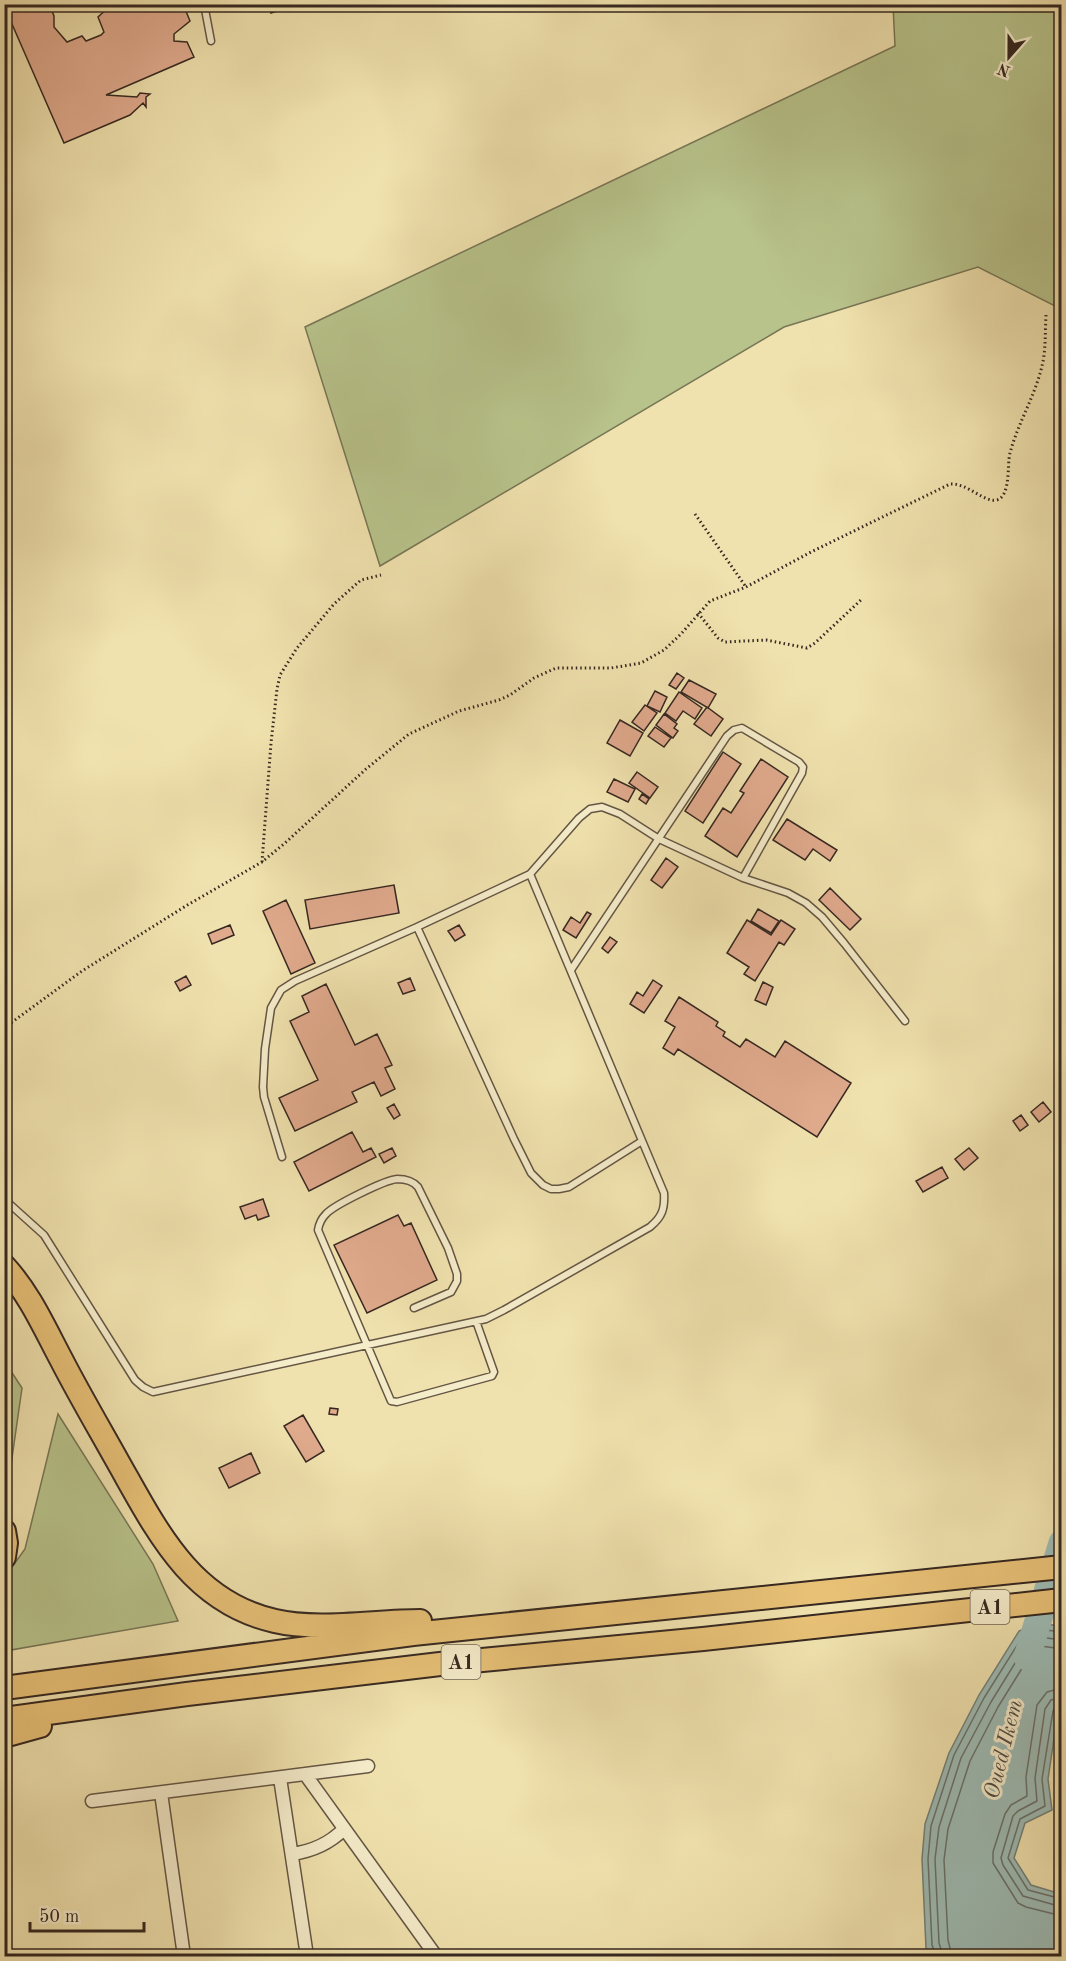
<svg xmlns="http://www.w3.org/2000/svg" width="1066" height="1961" font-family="'Old Standard TT',serif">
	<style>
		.green { fill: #b8c38b; stroke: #777656; stroke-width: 1.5 }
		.water { fill: #9ebcb5; stroke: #74817a; stroke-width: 1.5 }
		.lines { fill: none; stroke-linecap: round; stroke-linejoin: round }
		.shore { stroke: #6a726b; stroke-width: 1.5 }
		.river { stroke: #9ebcb5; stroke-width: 27 }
		.building { fill: #e0aa8d; stroke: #362821; stroke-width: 1.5 }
		.service-casing { stroke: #645644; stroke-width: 9 }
		.minor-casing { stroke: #645644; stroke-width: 15 }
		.motorway-casing { stroke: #362821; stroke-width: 26 }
		.path { stroke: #362821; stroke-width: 3; stroke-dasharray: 1.5 3; stroke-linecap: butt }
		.service { stroke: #f5ecca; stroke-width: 6 }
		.minor { stroke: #f5ecca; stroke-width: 12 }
		.motorway { stroke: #e8c177; stroke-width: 22 }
		.labels { text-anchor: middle; stroke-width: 6; stroke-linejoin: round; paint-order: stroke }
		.shield { fill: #f5ecca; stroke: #6f6354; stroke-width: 1.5 }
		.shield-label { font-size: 20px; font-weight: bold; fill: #362821 }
		.water-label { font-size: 22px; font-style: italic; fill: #504d46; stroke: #f5ecca }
	</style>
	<rect width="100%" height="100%" fill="#f0e2ae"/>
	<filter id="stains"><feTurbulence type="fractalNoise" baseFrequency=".00333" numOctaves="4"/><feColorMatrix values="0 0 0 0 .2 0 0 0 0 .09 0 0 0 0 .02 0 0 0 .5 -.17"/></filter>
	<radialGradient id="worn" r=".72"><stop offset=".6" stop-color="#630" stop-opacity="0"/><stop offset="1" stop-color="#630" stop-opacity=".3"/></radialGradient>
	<path class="green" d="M893,5H1061V309L978,267L784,327L380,566L305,327L895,46Z
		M5,1362L22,1388L5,1507L4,1363Z
		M58,1414L153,1564L178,1621L5,1651V1577L25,1549Z"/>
	<path class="water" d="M1037,1623L1060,1626L1061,1636V1692L1048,1779L1052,1810L1025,1823L1014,1858L1031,1885L1061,1894V1956H931L926,1948L922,1859L925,1824L949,1753L979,1695L1019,1631Z"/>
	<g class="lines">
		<path class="shore" d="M1062,1688L1047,1692L1037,1705L1026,1777L1027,1796L1011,1805L1005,1814L993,1852V1863L1018,1903L1026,1907L1062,1916
			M1062,1697L1051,1700L1045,1709L1035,1778L1037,1801L1018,1811L1013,1816L1001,1858L1003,1865L1023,1896L1062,1907
			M1062,1704L1056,1706L1053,1711L1042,1779L1045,1806L1020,1819L1008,1858L1028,1890L1062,1899
			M936,1956L932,1945L928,1859L931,1826L954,1755L984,1698L1023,1636L1038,1629L1062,1632
			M943,1956L939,1943L935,1859L939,1827L961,1758L991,1702L1028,1642L1039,1637L1062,1640
			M952,1956L948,1940L944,1860L948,1829L970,1761L998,1707L1034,1649L1041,1646L1062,1649"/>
		<path class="river" d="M1027,1657L1062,1543"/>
	</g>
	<path class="building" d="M12,4H49L54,16V27L67,42L82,36L86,41L101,35L104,32L98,17L112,4H183L190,21L174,34V41L187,42L194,57L106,95L137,97L140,93L150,94L146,97V107L143,103L130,115L64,143L5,8Z
		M268,4H298L271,13Z
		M677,673L684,678L676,689L669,685Z
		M689,680L716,694L708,708L681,692Z
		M655,691L667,697L660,712L647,706Z
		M679,692L702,708L695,719L683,711L676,721L665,713Z
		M645,705L657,713L644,731L632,722Z
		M707,707L723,719L711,736L694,724Z
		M664,714L677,724L674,728L678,731L673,738L656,725Z
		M620,720L643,733L630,756L607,743Z
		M655,727L671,738L664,747L648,736Z
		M723,752L741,764L703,823L685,811Z
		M761,759L788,777L737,857L705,836L723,808L731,813L744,793L740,791Z
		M637,772L658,787L650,798L629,783Z
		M614,779L635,789L628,802L607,792Z
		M642,794L649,799L646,804L639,799Z
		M787,819L837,850L830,861L813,849L805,860L773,840Z
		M666,858L678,867L662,888L651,880Z
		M394,885L399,913L310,929L305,900Z
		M830,888L861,919L850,930L819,900Z
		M286,900L315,963L291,974L263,911Z
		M758,909L779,921L771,933L751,921Z
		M587,912L591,914L576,938L563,930L571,917L580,923Z
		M747,920L771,935L781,920L795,929L784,945L779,942L755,981L744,974L749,967L727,953Z
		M230,925L234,935L212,944L208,934Z
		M459,925L465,935L455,941L448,931Z
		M610,937L617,942L608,953L602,948Z
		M186,976L191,985L180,991L175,982Z
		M410,978L415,990L403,994L398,983Z
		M653,980L662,986L644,1013L630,1004L637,992L643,996Z
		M763,982L773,987L766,1005L755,1000Z
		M326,984L355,1045L377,1034L392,1065L385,1068L395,1089L381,1096L374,1082L352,1092L357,1102L295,1131L279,1098L318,1080L290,1021L309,1012L302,996Z
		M679,997L718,1022L716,1026L725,1032L723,1036L740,1047L746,1039L775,1057L785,1041L851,1083L817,1137L678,1049L674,1055L663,1048L675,1027L665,1021Z
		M1043,1102L1051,1112L1039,1122L1031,1112Z
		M394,1104L400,1115L394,1119L387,1108Z
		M1021,1115L1028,1125L1020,1131L1013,1121Z
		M352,1132L363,1152L371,1148L376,1157L309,1191L294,1162Z
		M392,1148L396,1156L384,1163L379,1154Z
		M969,1148L978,1158L964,1170L955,1159Z
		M942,1167L948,1178L923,1192L916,1181Z
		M263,1199L269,1216L258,1220L256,1215L245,1219L240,1207Z
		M398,1215L404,1226L411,1223L437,1280L367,1313L334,1245Z
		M330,1408L338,1409L337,1415L329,1414Z
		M303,1415L324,1451L306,1462L284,1426Z
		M251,1453L260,1473L229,1488L219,1468Z"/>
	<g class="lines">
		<defs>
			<path id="service" d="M204,4L211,41
				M417,927L530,874L579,818L590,809L602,807L620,814L659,839L743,878L788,893L806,903L822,917L844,943L905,1021
				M571,970L727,736L734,730L742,728L799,762L803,767L802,773L743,878
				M282,1157L264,1097L263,1087L265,1049L271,1008L281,990L295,981L417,927L514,1139L531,1173L543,1185L551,1189H559L569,1187L642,1141
				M4,1199L44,1235L135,1380L143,1387L153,1392L486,1319L504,1310L650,1227C662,1217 665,1209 664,1193L530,874
				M414,1308L451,1292L457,1281V1274L448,1248L418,1187C413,1181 405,1179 397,1179C385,1180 334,1205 326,1214C321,1219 319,1224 318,1230L391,1401L397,1402L492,1376L494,1372L476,1321"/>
			<path id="minor" d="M305,1774L436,1956
				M280,1778L307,1956
				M161,1793L184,1956
				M92,1801L368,1766
				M292,1854C313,1851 329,1844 344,1829"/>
			<path id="motorway" d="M4,1266C29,1293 44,1327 61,1359C79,1394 99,1428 118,1462C157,1531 191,1602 275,1621C317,1631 375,1621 420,1621
				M4,1531L6,1543L4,1557
				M4,1688L413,1634L1062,1567
				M4,1719L187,1694L440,1664L703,1639L1062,1600
				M4,1736L40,1726"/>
		</defs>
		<use href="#service" class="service-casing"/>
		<use href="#minor" class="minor-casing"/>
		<use href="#motorway" class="motorway-casing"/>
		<path class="path" d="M695,514L746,587
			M698,613L718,638L725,642L766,640L807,648L815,643L862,599
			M262,862L271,743L277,689L280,675L297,648L334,604L361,580L381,575
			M4,1028L82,971L189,904L262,862L285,843L366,769L409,734L459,711L499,700L510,695L534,678L556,668H611L641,663L664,650L681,634L710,601L746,587L811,552L950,484C968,483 984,503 997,500C1011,496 1007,464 1010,453C1018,423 1035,396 1042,366C1046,350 1045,332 1046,315"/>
		<use href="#service" class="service"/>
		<use href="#minor" class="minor"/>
		<use href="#motorway" class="motorway"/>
	</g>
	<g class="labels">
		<g class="shield">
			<rect x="970.5" y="1590" width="39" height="34" rx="4.5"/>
			<rect x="441.5" y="1645" width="39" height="34" rx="4.5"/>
		</g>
		<g class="shield-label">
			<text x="990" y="1614">A1</text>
			<text x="461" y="1669">A1</text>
		</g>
		<g class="water-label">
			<text transform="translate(1002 1749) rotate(-76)" y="8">Oued Ikem</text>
		</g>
	</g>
	<rect width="1066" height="1961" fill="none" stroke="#f0e2ae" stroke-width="24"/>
	<rect x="6" y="6" width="1054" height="1949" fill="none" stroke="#362821" stroke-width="3"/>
	<rect x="12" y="12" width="1042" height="1937" fill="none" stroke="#362821" stroke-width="1.5"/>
	<g transform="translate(1009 57) rotate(201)" stroke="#f5ecca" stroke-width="4.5" paint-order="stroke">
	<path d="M0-4.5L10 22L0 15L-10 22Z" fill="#362821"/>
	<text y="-9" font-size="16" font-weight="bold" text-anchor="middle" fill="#362821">N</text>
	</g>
	<path d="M30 1922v9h114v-9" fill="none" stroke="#362821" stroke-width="3"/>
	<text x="39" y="1922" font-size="18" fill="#362821" stroke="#f5ecca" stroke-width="4.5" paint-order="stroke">50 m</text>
	<rect width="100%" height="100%" filter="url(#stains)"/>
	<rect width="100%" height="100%" fill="url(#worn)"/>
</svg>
